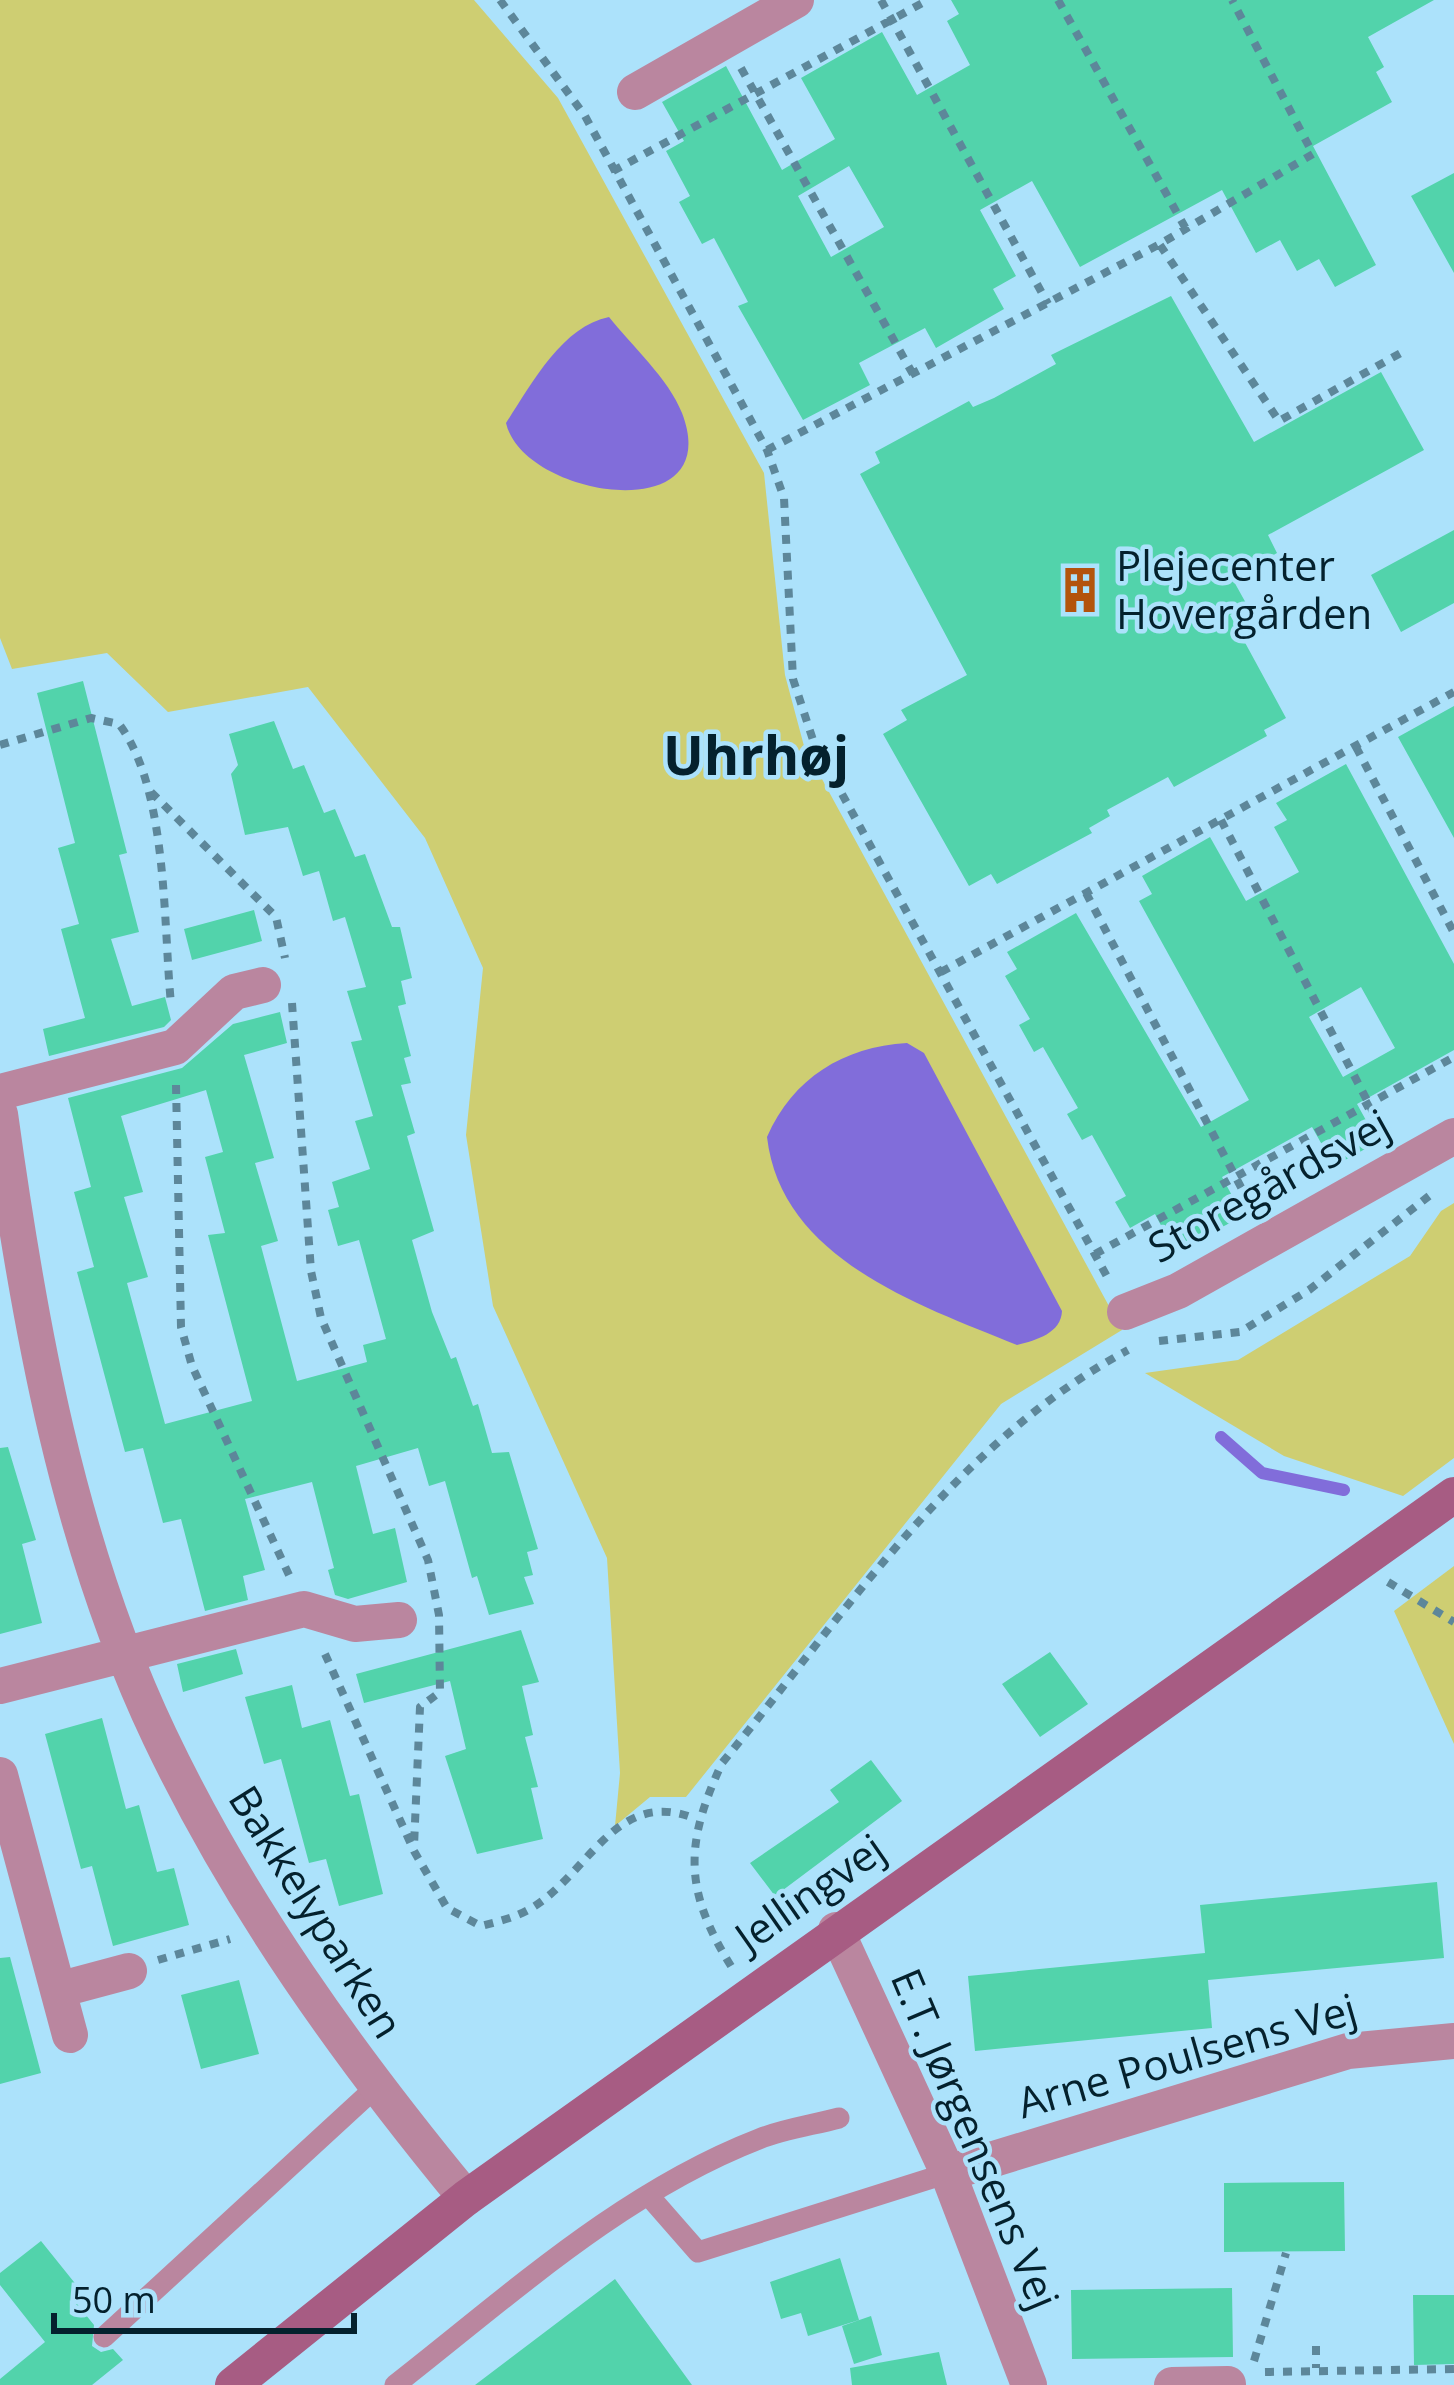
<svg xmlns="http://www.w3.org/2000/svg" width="1454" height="2385" font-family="'Open Sans',sans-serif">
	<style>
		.green { fill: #cece72 }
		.water { fill: #816dda }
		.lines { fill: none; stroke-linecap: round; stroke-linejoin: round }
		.stream { stroke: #816dda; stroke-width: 12 }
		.building { fill: #52d3ab; fill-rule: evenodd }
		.path { stroke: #5d879a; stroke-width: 8; stroke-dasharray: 9 9; stroke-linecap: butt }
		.lane { stroke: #ba869f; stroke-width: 21 }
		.street { stroke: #ba869f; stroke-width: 36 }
		.secondary { stroke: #a75c83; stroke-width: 36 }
		.labels { text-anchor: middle; stroke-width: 9; stroke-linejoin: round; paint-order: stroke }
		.poi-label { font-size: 42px; fill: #04212d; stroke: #ace2fb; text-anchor: start }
		.street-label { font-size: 42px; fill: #04212d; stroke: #ace2fb }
		.district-label { font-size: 54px; font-weight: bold; fill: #04212d; stroke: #ace2fb }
	</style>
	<rect width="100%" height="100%" fill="#ace2fb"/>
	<path class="green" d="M0,0H474L558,98L764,473L785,675L804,746L1122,1330L1001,1404L686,1797H650L615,1826L620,1773L607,1558L493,1306L466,1135L483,968L425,838L308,687L168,712L107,653L12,669L0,638Z
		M1454,1203V1458L1403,1496L1284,1456L1145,1373L1238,1360L1410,1256L1441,1211Z
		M1454,1566V1744L1394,1611Z"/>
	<path class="water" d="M609,317C631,345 669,379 682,413C727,530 523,498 506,423C531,385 562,326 609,317Z
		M907,1043L924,1053L1062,1311C1061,1333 1037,1340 1017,1345C919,1305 781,1259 767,1137C793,1078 843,1047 907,1043Z"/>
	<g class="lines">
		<path class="stream" d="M1221,1437L1262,1473L1344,1490"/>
	</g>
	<path class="building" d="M951,0H1434L1368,37L1384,67L1376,72L1392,102L1313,146L1376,265L1335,287L1319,259L1297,271L1280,240L1256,253L1222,190L1080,267L1032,181L980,210L1016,276L993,289L1004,309L936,348L925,328L859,363L870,385L803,420L738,306L748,302L714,238L702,244L679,202L690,196L666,151L684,141L662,102L726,66L782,170L835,139L801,78L882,32L917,95L970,65L947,21L959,14ZM849,166L884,227L831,257L798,196Z
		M1454,173V273L1411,196Z
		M1171,296L1254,442L1381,372L1424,450L1268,535L1277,553L1232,578L1247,605L1230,615L1286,718L1264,730L1267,736L1174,787L1168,777L1107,810L1110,816L1089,828L1092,833L997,884L991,874L969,886L883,734L907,720L901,710L967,675L860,474L880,463L875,452L969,401L973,407L994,398L1056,364L1051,355Z
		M1454,530V603L1401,632L1371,575Z
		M83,681L127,853L119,855L139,932L111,939L132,1006L165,997L171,1020L164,1027L49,1056L43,1029L85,1018L61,929L79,924L58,848L75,843L37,693Z
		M1454,706V838L1398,737Z
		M274,721L293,769L304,765L324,813L335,809L355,857L365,854L392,927H400L412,978L401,981L406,1004L398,1006L411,1056L404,1058L411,1083L401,1085L415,1133L407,1136L434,1231L412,1240L432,1312L451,1359L456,1357L473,1406L478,1404L492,1453L509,1452L538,1549L527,1552L533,1575L524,1577L534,1604L489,1615L477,1576L472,1578L445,1481L429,1486L418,1448L356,1466L373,1534L395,1528L407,1582L348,1599L335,1595L328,1570L334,1568L312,1482L245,1499L265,1570L243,1576L248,1600L205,1611L181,1519L163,1523L143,1448L125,1452L77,1272L94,1267L74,1192L91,1187L68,1098L182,1068L233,1024L280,1012L287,1043L244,1055L274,1158L255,1163L278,1241L261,1246L297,1381L367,1362L363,1345L386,1339L359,1240L338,1246L328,1210L339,1207L332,1182L370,1169L355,1121L373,1116L351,1042L362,1040L347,991L366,987L345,917L333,921L319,871L303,876L288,827L245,835L231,774L238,765L229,734ZM206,1090L223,1152L205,1157L225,1233L208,1235L252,1401L165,1424L127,1283L148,1277L124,1197L143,1192L121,1116Z
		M1346,764L1454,964V1050L1357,1104L1378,1142L1334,1166L1312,1127L1222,1177L1243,1216L1175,1252L1155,1214L1130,1228L1115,1202L1126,1196L1092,1135L1082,1140L1067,1114L1078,1108L1043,1047L1034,1052L1019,1025L1030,1019L1005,976L1017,969L1007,952L1076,913L1201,1127L1249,1100L1139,901L1152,894L1142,876L1210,837L1246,901L1299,872L1274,827L1287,820L1276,803ZM1361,987L1395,1048L1343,1077L1309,1017Z
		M254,910L262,941L192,960L184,929Z
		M8,1447L36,1540L22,1544L42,1623L0,1634V1448Z
		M521,1630L539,1682L522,1686L533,1735L525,1737L538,1787L531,1788L543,1839L477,1854L445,1756L466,1749L450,1681L364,1703L356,1674Z
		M236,1649L243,1674L183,1692L177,1664Z
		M1050,1652L1088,1704L1040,1737L1002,1684Z
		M292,1685L302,1728L330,1720L350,1796L359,1794L383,1894L339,1906L326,1859L309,1863L281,1759L264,1764L245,1697Z
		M102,1718L126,1809L139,1805L157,1872L174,1868L189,1925L113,1946L92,1866L81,1869L45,1734Z
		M871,1760L902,1801L775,1896L750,1863L839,1802L830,1790Z
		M1437,1882L1444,1958L1208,1980L1212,2028L975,2051L968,1976L1205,1953L1200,1905Z
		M10,1957L41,2073L0,2084V1958Z
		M239,1980L259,2054L201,2069L181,1995Z
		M1344,2182L1345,2251L1224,2252V2183Z
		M41,2241L82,2292L73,2299L94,2325L92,2346L101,2352L113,2349L123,2360L92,2385H0V2379L45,2342L0,2285V2273Z
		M840,2258L859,2320L808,2336L801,2313L781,2319L770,2282Z
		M615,2279L692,2385H475Z
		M1232,2288L1233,2357L1072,2359L1071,2290Z
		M1413,2295H1454V2364L1414,2365Z
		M871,2316L882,2355L854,2364L842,2326Z
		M939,2352L947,2385H852L850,2368Z"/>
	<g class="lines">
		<path class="path" d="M500,0L585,116L767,450L784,498L793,679L814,743L1110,1282
			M881,0L1048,304
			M1058,0L1186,229
			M741,68L914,376
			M613,171L928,0
			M1160,245L1279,421L1406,350
			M767,450L1160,244L1313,154L1232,0
			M0,745L91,718L119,724C168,789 163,922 171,1004
			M1356,747L1454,933
			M151,792L276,917L285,958
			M1221,820L1384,1133
			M1086,893L1253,1210
			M941,972L1454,692
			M292,1003L311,1271L321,1318L428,1560L439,1615L440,1692L420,1707L414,1846
			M176,1085L181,1327L192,1366L289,1575
			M1095,1254L1454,1057
			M1159,1341L1240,1332L1309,1290L1429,1196
			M1388,1582L1454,1622
			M325,1654L414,1851L447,1908L481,1926C504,1920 522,1916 542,1901C593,1863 621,1788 696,1819
			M158,1960L230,1939
			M731,1966C683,1889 685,1843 722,1763C844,1615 955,1443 1128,1350
			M1316,2346V2368
			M1254,2361L1286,2253
			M1265,2372L1454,2369"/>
		<path class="lane" d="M649,2196L698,2252L948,2173
			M104,2337L375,2088
			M395,2385C509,2296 622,2192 759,2139C784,2129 813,2125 839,2118"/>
		<path class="street" d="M635,92L796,0
			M0,1092L175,1047L234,992L263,985
			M0,1114C29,1324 68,1544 160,1737C240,1905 348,2055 466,2198
			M1125,1312L1178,1291L1454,1136
			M0,1686L304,1609L355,1624L399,1620
			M0,1775L70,2035
			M836,1930L948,2173L1029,2385
			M58,1990L129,1971
			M948,2173L1348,2051L1454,2041
			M1172,2385L1228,2384"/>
		<path class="secondary" d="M233,2385L466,2198L1454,1495"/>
	</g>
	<defs>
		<symbol id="building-bare" viewBox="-9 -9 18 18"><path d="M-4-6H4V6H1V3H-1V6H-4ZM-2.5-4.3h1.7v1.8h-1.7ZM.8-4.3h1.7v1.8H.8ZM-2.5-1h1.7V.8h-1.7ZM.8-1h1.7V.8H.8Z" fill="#b3530c" stroke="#ace2fb" stroke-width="2.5" paint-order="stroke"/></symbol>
	</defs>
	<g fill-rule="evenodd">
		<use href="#building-bare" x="1047" y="557" width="66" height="66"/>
	</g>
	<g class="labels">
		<g class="poi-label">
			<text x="1116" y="581">Plejecenter<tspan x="1116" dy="48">Hovergården</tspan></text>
		</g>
		<g class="street-label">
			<text transform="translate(1269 1186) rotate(-29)" y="15">Storegårdsvej</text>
			<text transform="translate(810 1893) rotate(-35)" y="15">Jellingvej</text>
			<text transform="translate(316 1912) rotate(58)" y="15">Bakkelyparken</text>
			<text transform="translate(1187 2056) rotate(-16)" y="15">Arne Poulsens Vej</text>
			<text transform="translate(975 2139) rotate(67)" y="15">E.T. Jørgensens Vej</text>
		</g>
		<g class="district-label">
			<text x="756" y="775">Uhrhøj</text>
		</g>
	</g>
	<path d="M54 2313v18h300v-18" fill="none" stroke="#04212d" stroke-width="6"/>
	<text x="72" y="2313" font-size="36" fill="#04212d" stroke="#ace2fb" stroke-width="9" paint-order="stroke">50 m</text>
</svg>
